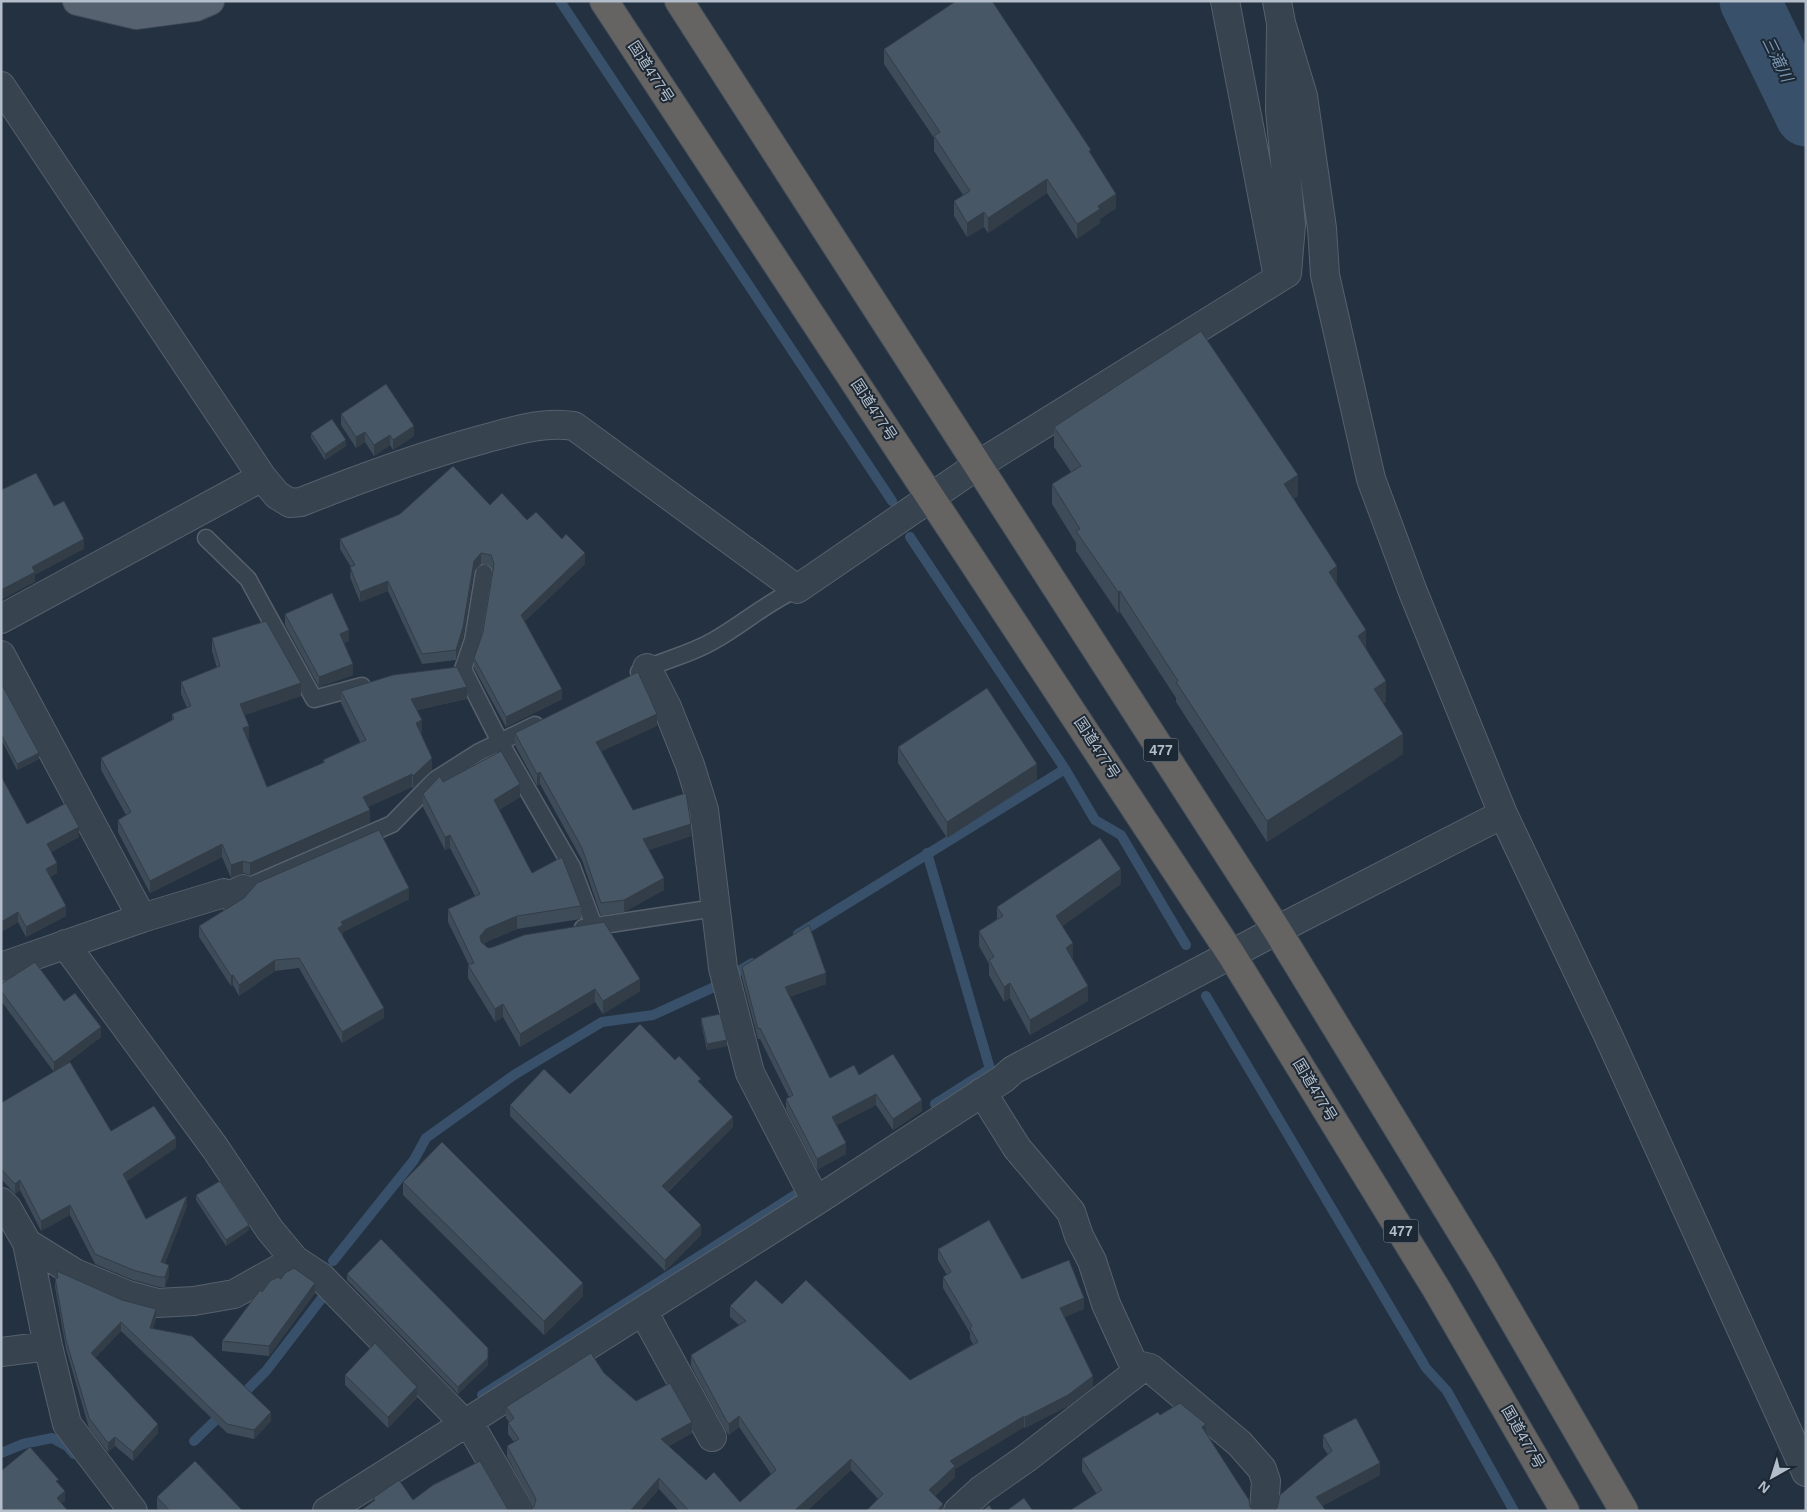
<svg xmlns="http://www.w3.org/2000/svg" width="1807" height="1512" font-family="Helvetica,'Noto Sans JP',sans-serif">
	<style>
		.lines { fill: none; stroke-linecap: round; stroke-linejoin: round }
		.stream { stroke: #385069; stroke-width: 10 }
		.river { stroke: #385069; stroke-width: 61 }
		.service-casing { stroke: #56616d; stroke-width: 19 }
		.minor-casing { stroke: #56616d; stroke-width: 30 }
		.primary-casing { stroke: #414c59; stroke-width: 30 }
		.trunk-casing { stroke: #434e5a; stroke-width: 30 }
		.service { stroke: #384350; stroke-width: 16 }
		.minor { stroke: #384350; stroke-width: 28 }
		.primary { stroke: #566270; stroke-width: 28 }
		.trunk { stroke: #666462; stroke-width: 28 }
		.wall { fill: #3e4b58 }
		.shaded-wall { fill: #323d47 }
		.building { fill: #485766; stroke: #323d47 }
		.labels { text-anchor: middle; stroke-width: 4; stroke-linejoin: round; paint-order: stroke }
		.shield { fill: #1d2835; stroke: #87919d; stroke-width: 1 }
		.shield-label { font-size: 14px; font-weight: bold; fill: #b4beca }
		.street-label { font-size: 15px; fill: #b4beca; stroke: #1d2835 }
		.water-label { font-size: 16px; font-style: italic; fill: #7b96b2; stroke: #1d2835 }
	</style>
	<rect width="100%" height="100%" fill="#243140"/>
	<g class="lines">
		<path class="stream" d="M560,1L892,501
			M910,537L1065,769L1095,820L1121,835L1186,945
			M927,853L990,1069L935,1104
			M798,934L1065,769
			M1206,996L1426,1368L1447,1391L1514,1511
			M333,1261L414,1160L426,1138L514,1075L602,1022L653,1015L712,988L752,963
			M482,1395L795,1195
			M238,1399L266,1371L322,1298
			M194,1441L224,1412
			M1,1453L23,1444L52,1438L67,1446L74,1454"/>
		<path class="river" d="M1750,1L1806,116"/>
		<defs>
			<path id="service" d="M206,538L248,579L314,699L362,686
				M484,573L473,640L463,669L500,742L572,867L594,926
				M639,672C663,660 689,655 713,641C742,625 767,602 797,589
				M243,889L392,824L435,780L479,752L535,725
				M583,928L715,908"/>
			<path id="minor" d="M1225,1L1278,277
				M1277,1L1281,23L1303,96L1322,228L1325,275L1371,479L1413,592L1503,814L1607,1033L1806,1472
				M1,86L262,477L277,495L290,503L301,502C361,478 421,456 484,439C514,431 543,421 574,426L797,589L978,465L1287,273L1291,225L1280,110L1281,23
				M1,619L262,477
				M1,655L142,918
				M647,668L667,707L690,765L704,810L723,968L750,1073L816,1201
				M65,944L215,1148L270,1230L295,1260L321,1277L464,1423
				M1,967L142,918L224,893L230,896L243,889
				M1,1202L7,1208L27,1243L48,1346L67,1424L133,1511
				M27,1243L75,1273L128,1295L157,1303L194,1301L234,1294L295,1260
				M643,1311L712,1437
				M1,1352L48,1346
				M1133,1364L1150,1368L1240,1444L1262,1469L1266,1481L1264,1511
				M468,1421L520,1511
				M327,1511L816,1201L1003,1079L1013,1070L1277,930L1503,814
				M958,1511L981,1490L1028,1457L1137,1372L1106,1304L1092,1261L1079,1236L1071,1212L1017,1148L982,1092"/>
			<path id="primary" d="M77,1L136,15L196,7L210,1"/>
			<path id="trunk" d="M604,1L1231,954L1437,1290L1565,1511
				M679,1L1277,930L1482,1266L1624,1511"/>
		</defs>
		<use href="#service" class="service-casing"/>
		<use href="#minor" class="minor-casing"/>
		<use href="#primary" class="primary-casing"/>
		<use href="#trunk" class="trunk-casing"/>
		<use href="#service" class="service"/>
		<use href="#minor" class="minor"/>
		<use href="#primary" class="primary"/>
		<use href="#trunk" class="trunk"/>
	</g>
	<path class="wall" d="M884,49L1091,155L1116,208L1100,219V223L1077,239L1047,193L988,233L984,227L967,237L954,216V201L963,195L934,151V138L884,64Z
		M341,414L414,436L393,450L390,445L374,456L365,442L356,448L341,425Z
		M1054,427L1298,496L1294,498L1337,585L1366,648L1386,702L1383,703L1403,754L1267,842L1176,702V698L1120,612L1118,613L1076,551V543L1052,504V484L1071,472L1054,447Z
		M311,433L346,446L325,460L311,438Z
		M490,505L527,520L585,564L525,621L562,699L506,727L474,668V658L483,632L493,571L491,566L481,564L474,571L463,638L456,660L422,664L388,591L360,602L350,577L351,567L340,549V539Z
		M285,614L349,641L344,643L353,675L319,687L285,625Z
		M212,638L301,696L244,715L249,738L248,739L267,787L323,763V760L360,742L341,703V691L467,699L417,710L422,732L420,733L432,770L413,788L412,787L368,807L370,823L250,875L243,873L231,878L222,857L150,893L118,832V820L126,815L101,770V758L172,720V714L187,708L181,694V682L217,668L212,651Z
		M1,683L39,759L17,770L1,739Z
		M657,726L601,751L633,810L691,836L649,850L664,890L624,912L601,916L582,860L540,784L537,786L515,745V733Z
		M898,747L1037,780L947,838L898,763Z
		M1,776L27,824L79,837L51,852L57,873L50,877L66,916L26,937L18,922L1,932Z
		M443,782L520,797L499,810L532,873L581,906V919L517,929L486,942L484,944L488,948L640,991L603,1014L595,1002L520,1047L503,1017L495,1022L468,978V965H469L448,922V909L475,896L450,848L445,850L423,807V794Z
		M1121,884L1062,926L1073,958L1072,959L1088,1001L1030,1035L1010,998L1004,1002L989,975V964L979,946V931L997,919V907Z
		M244,898L409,899L343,932V936L384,1018L342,1043L299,968L275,971L239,996L233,985L231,986L199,937V926Z
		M742,967L826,984L789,997L830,1078L859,1075L922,1111L893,1130L876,1105L837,1125L846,1154L817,1170L786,1109V1099L789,1097L760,1039H758L742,978Z
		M1,984L64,1001L101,1037L59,1069L111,1131L176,1148L126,1181L146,1219L187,1206L165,1263L169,1275L165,1287H159L133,1280L95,1264L70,1215L41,1231L20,1190L15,1194L1,1179V1103L54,1072L1,1001Z
		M701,1018L727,1046L707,1050L701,1023Z
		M675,1060L701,1084L733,1127L668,1192L701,1235L665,1271L510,1116V1105L570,1094Z
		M403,1182L583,1296L544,1335L403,1195Z
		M196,1195L249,1230L226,1246L196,1200Z
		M938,1249L1022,1279L1084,1309L1065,1317L1093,1387L1068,1406L1025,1428L1024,1427L955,1469V1477L935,1496L943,1511L878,1499L851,1470L807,1511H679L659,1489L640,1511H530L534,1507L507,1457V1446L514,1442L508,1434V1423L509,1422L506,1418V1407L604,1373L636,1401L692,1433L669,1446L706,1480L740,1502L771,1474L739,1427L729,1435L726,1431L691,1366V1355L739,1325L730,1317V1306L782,1304L910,1380L973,1344L970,1339V1333L943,1288V1277L947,1275L938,1260Z
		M57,1271L156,1318L153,1328L271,1421L254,1439L227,1433L121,1331L95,1358L158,1433L133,1461L115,1446L108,1452L89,1428L66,1349L55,1287V1278H57Z
		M347,1274L488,1365L458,1394L347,1280Z
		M281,1279L315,1293L269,1356L222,1351V1341L262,1292Z
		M345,1375L417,1398L388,1428L345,1385Z
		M1160,1415L1206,1433L1250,1507L1096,1493L1082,1471V1459Z
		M1323,1435L1380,1475L1322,1506L1277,1508L1328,1455L1323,1447Z
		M157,1497L243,1511H159L157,1508Z"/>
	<path class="shaded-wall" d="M1047,179V193L988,233V218Z
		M1116,194V208L1100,219V223L1077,239V224L1098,206Z
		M984,212V227L967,237V223Z
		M414,426V436L393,450V440Z
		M365,432V442L356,448V437Z
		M390,435V445L374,456V445Z
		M346,440V446L325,460V454Z
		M1298,475V496L1284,504V484Z
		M84,539V549L35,575V582L1,600V590L32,567Z
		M481,553V564L474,571L463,638L456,660V650L474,561Z
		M585,553V564L521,625V615Z
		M1337,566V586L1329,572Z
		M388,581V591L360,602V592Z
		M1120,591V612L1118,613V592Z
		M349,630V641L340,645V634Z
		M1366,630V651L1358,636Z
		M353,664V675L319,687V677Z
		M1386,681V702L1374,710V689Z
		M301,683V696L240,717V704Z
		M467,687V699L411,711V699Z
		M562,689V699L506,727V717Z
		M657,714V726L596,754V742Z
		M422,720V732L416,736V723Z
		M249,726V738L243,740V728Z
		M1403,734V754L1267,842V821Z
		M39,753V759L17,770V764Z
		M432,758V770L413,788V776Z
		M1037,764V780L947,838V822Z
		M540,772V784L537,786V774Z
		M412,774V787L363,809V797Z
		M520,784V797L494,813V800Z
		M370,810V823L250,875V863Z
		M691,824V836L643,852V839Z
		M79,827V837L47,854V844Z
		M450,835V848L445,850V837Z
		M222,844V857L150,893V881Z
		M243,861V873L231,878V865Z
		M57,863V873L46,879V869Z
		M1121,869V884L1056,931V916Z
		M664,878V890L624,912V900Z
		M409,888V899L343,932V936L338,928L341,922Z
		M66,906V916L26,937V927Z
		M18,912V922L1,932V922Z
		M517,916V929L486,942L480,949V936L486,929Z
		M1073,943V958L1066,963V948Z
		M275,960V971L239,996V985Z
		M826,973V984L785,998V987Z
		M233,975V985L231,986V976Z
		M640,979V991L603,1014V1001Z
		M1010,983V998L1004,1002V987Z
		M1088,986V1001L1030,1035V1020Z
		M595,989V1002L520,1047V1034Z
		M503,1004V1017L495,1022V1009Z
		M384,1008V1018L342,1043V1032Z
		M101,1027V1037L54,1072V1062Z
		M727,1040V1046L707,1050V1044Z
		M876,1094V1105L832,1128V1117Z
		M922,1100V1111L893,1130V1119Z
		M733,1117V1127L662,1197V1186Z
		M176,1138V1148L123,1184V1174Z
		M846,1143V1154L817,1170V1159Z
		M20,1180V1190L15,1194V1184Z
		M187,1196V1206L161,1272V1262Z
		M70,1205V1215L41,1231V1221Z
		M249,1225V1230L226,1246V1240Z
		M701,1225V1235L665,1271V1260Z
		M169,1265V1275L165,1287V1277Z
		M315,1283V1293L269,1356V1346Z
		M583,1283V1296L544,1335V1321Z
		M1084,1298V1309L1060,1319V1308Z
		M156,1309V1318L150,1337V1328Z
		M121,1322V1331L91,1362V1353Z
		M488,1358V1365L458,1394V1387Z
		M1093,1376V1387L1068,1406L1025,1428V1417Z
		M417,1387V1398L388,1428V1417Z
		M271,1412V1421L254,1439V1430Z
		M739,1416V1427L729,1435V1424Z
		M1024,1416V1427L955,1469V1477L929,1501V1490L950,1461Z
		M692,1422V1433L661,1450V1439Z
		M158,1424V1433L133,1461V1452Z
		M1206,1424V1436L1202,1427Z
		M115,1437V1446L108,1452V1443Z
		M851,1459V1470L807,1511H794Z
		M1380,1463V1475L1316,1509V1497Z
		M659,1478V1489L640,1511H630Z
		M65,1491V1501L57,1508V1498Z
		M943,1504V1511H937Z"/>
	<path class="building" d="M956,1H992L1091,150L1089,151L1116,194L1098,206L1100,209L1077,224L1047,179L988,218L984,212L967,223L954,201L970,191L934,136L940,132L884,49Z
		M1201,331L1298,475L1284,484L1337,566L1329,572L1366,630L1358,636L1386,681L1374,689L1403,734L1267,821L1176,682L1178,681L1120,591L1118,592L1076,531L1080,529L1052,484L1081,466L1054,427Z
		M386,384L414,426L393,440L390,435L374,445L365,432L356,437L341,414Z
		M332,419L346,440L325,454L311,433Z
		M453,466L490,505L502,493L527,520L536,512L562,539L566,534L585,553L521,615L562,689L506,717L474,658L483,632L494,564L491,555L481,553L474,561L463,627L456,650L422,654L388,581L360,592L350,567L355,565L340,539L400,514Z
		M36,473L54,506L64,501L84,539L32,567L35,572L1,590V490Z
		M332,593L349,630L340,634L353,664L319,677L285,614Z
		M266,621L301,683L240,704L249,726L243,728L267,787L325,762L323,760L366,740L341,691L393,675L457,667L467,687L411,699L422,720L416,723L432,758L413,776L412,774L363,797L370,810L250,863L243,861L231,865L222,844L150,881L118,820L131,812L101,758L174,719L172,714L191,706L181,682L220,666L212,638Z
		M638,672L657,714L596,742L633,810L686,793L691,824L643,839L664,878L624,900L601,903L582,848L540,772L537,774L515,733Z
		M1,683L39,753L17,764L1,734Z
		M987,688L1037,764L947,822L898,747Z
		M501,751L520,784L494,800L532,873L562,857L581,906L517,916L486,929L480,936L481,942L488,948L493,947L524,935L604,922L640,979L603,1001L595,989L520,1034L503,1004L495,1009L468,965L474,963L448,909L480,894L450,835L445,837L423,794L440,776L443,782Z
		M1,776L27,824L66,803L79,827L47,844L57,863L46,869L66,906L26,927L18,912L1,922Z
		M379,830L409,888L341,922L343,925L338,928L384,1008L342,1032L299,958L275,960L239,985L233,975L231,976L199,926L244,898L257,883Z
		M1100,838L1121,869L1056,916L1073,943L1066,948L1088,986L1030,1020L1010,983L1004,987L989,960L994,957L979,931L1003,916L997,907Z
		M809,925L826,973L785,987L830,1078L854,1065L859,1075L893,1054L922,1100L893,1119L876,1094L832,1117L846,1143L817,1159L786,1099L793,1095L760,1028L758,1029L742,967Z
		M35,962L64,1001L75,993L101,1027L54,1062L1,991V984Z
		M720,1014L727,1040L707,1044L701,1018Z
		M640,1024L675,1060L679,1056L701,1079L698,1081L733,1117L662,1186L701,1225L665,1260L510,1105L544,1069L570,1094Z
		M70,1062L111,1131L154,1106L176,1138L123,1174L146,1219L187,1196L161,1262L169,1265L165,1277H159L133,1270L95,1254L70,1205L41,1221L20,1180L15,1184L1,1169V1103Z
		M442,1142L583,1283L544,1321L403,1182Z
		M220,1181L249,1225L226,1240L196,1195Z
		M989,1220L1022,1279L1069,1260L1084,1298L1060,1308L1093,1376L1068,1395L1025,1417L1024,1416L950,1461L955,1466L929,1490L943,1504L937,1511H866L883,1494L851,1459L794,1511H689L659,1478L630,1511H530L534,1507L536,1499L507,1446L519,1439L508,1423L514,1418L506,1407L591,1353L604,1373L636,1401L670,1383L692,1422L661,1439L706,1480L714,1472L740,1502L776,1470L739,1416L729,1424L726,1420L691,1355L746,1321L730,1306L756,1280L782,1304L806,1280L910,1380L978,1342L970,1328L972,1326L943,1277L951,1272L938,1249Z
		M381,1239L488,1348V1358L458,1387L347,1274Z
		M294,1268L315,1283L269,1346L222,1341L260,1290L262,1292L270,1281L278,1277L281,1279L285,1273Z
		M57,1271L122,1300L156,1309L150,1328L192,1336L271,1412L254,1430L227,1424L121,1322L91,1353L158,1424L133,1452L115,1437L108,1443L89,1418L66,1340L55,1278H58Z
		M375,1343L417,1387L388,1417L345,1375Z
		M1180,1403L1206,1424L1202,1427L1249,1500L1250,1507L1255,1511H1069L1102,1490L1082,1459L1158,1412L1160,1415Z
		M1356,1418L1380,1463L1316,1497L1326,1511H1274L1277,1508L1280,1495L1332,1451L1323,1435Z
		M30,1447L59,1480L56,1481L65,1491L57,1498L68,1511H1V1471Z
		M195,1461L243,1511H170L157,1497Z
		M480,1461L507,1508L509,1511H360L375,1500L373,1498L399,1480L413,1500L433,1485Z
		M1024,1498L1033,1511H1006Z
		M989,1505L993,1511H982Z"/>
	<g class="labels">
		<g class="shield">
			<rect x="1143.5" y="738.5" width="35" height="23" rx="4"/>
			<rect x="1383.5" y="1219.5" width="35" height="23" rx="4"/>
		</g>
		<g class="shield-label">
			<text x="1161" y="755">477</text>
			<text x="1401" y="1236">477</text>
		</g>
		<g class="street-label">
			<text transform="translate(651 72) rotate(57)" y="5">国道477号</text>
			<text transform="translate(874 410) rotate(57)" y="5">国道477号</text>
			<text transform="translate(1097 748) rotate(57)" y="5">国道477号</text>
			<text transform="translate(1315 1090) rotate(59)" y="5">国道477号</text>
			<text transform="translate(1523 1437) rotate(60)" y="5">国道477号</text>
		</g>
		<g class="water-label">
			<text transform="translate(1778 59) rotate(64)" y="6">三滝川</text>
		</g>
	</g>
	<rect width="1807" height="1512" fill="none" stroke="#b4beca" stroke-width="5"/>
	<g transform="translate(1772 1477) rotate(219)" stroke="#1d2835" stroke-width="4" paint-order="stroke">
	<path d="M0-4L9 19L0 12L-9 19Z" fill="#b4beca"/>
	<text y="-8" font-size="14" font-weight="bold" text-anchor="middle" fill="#b4beca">N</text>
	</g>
</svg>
